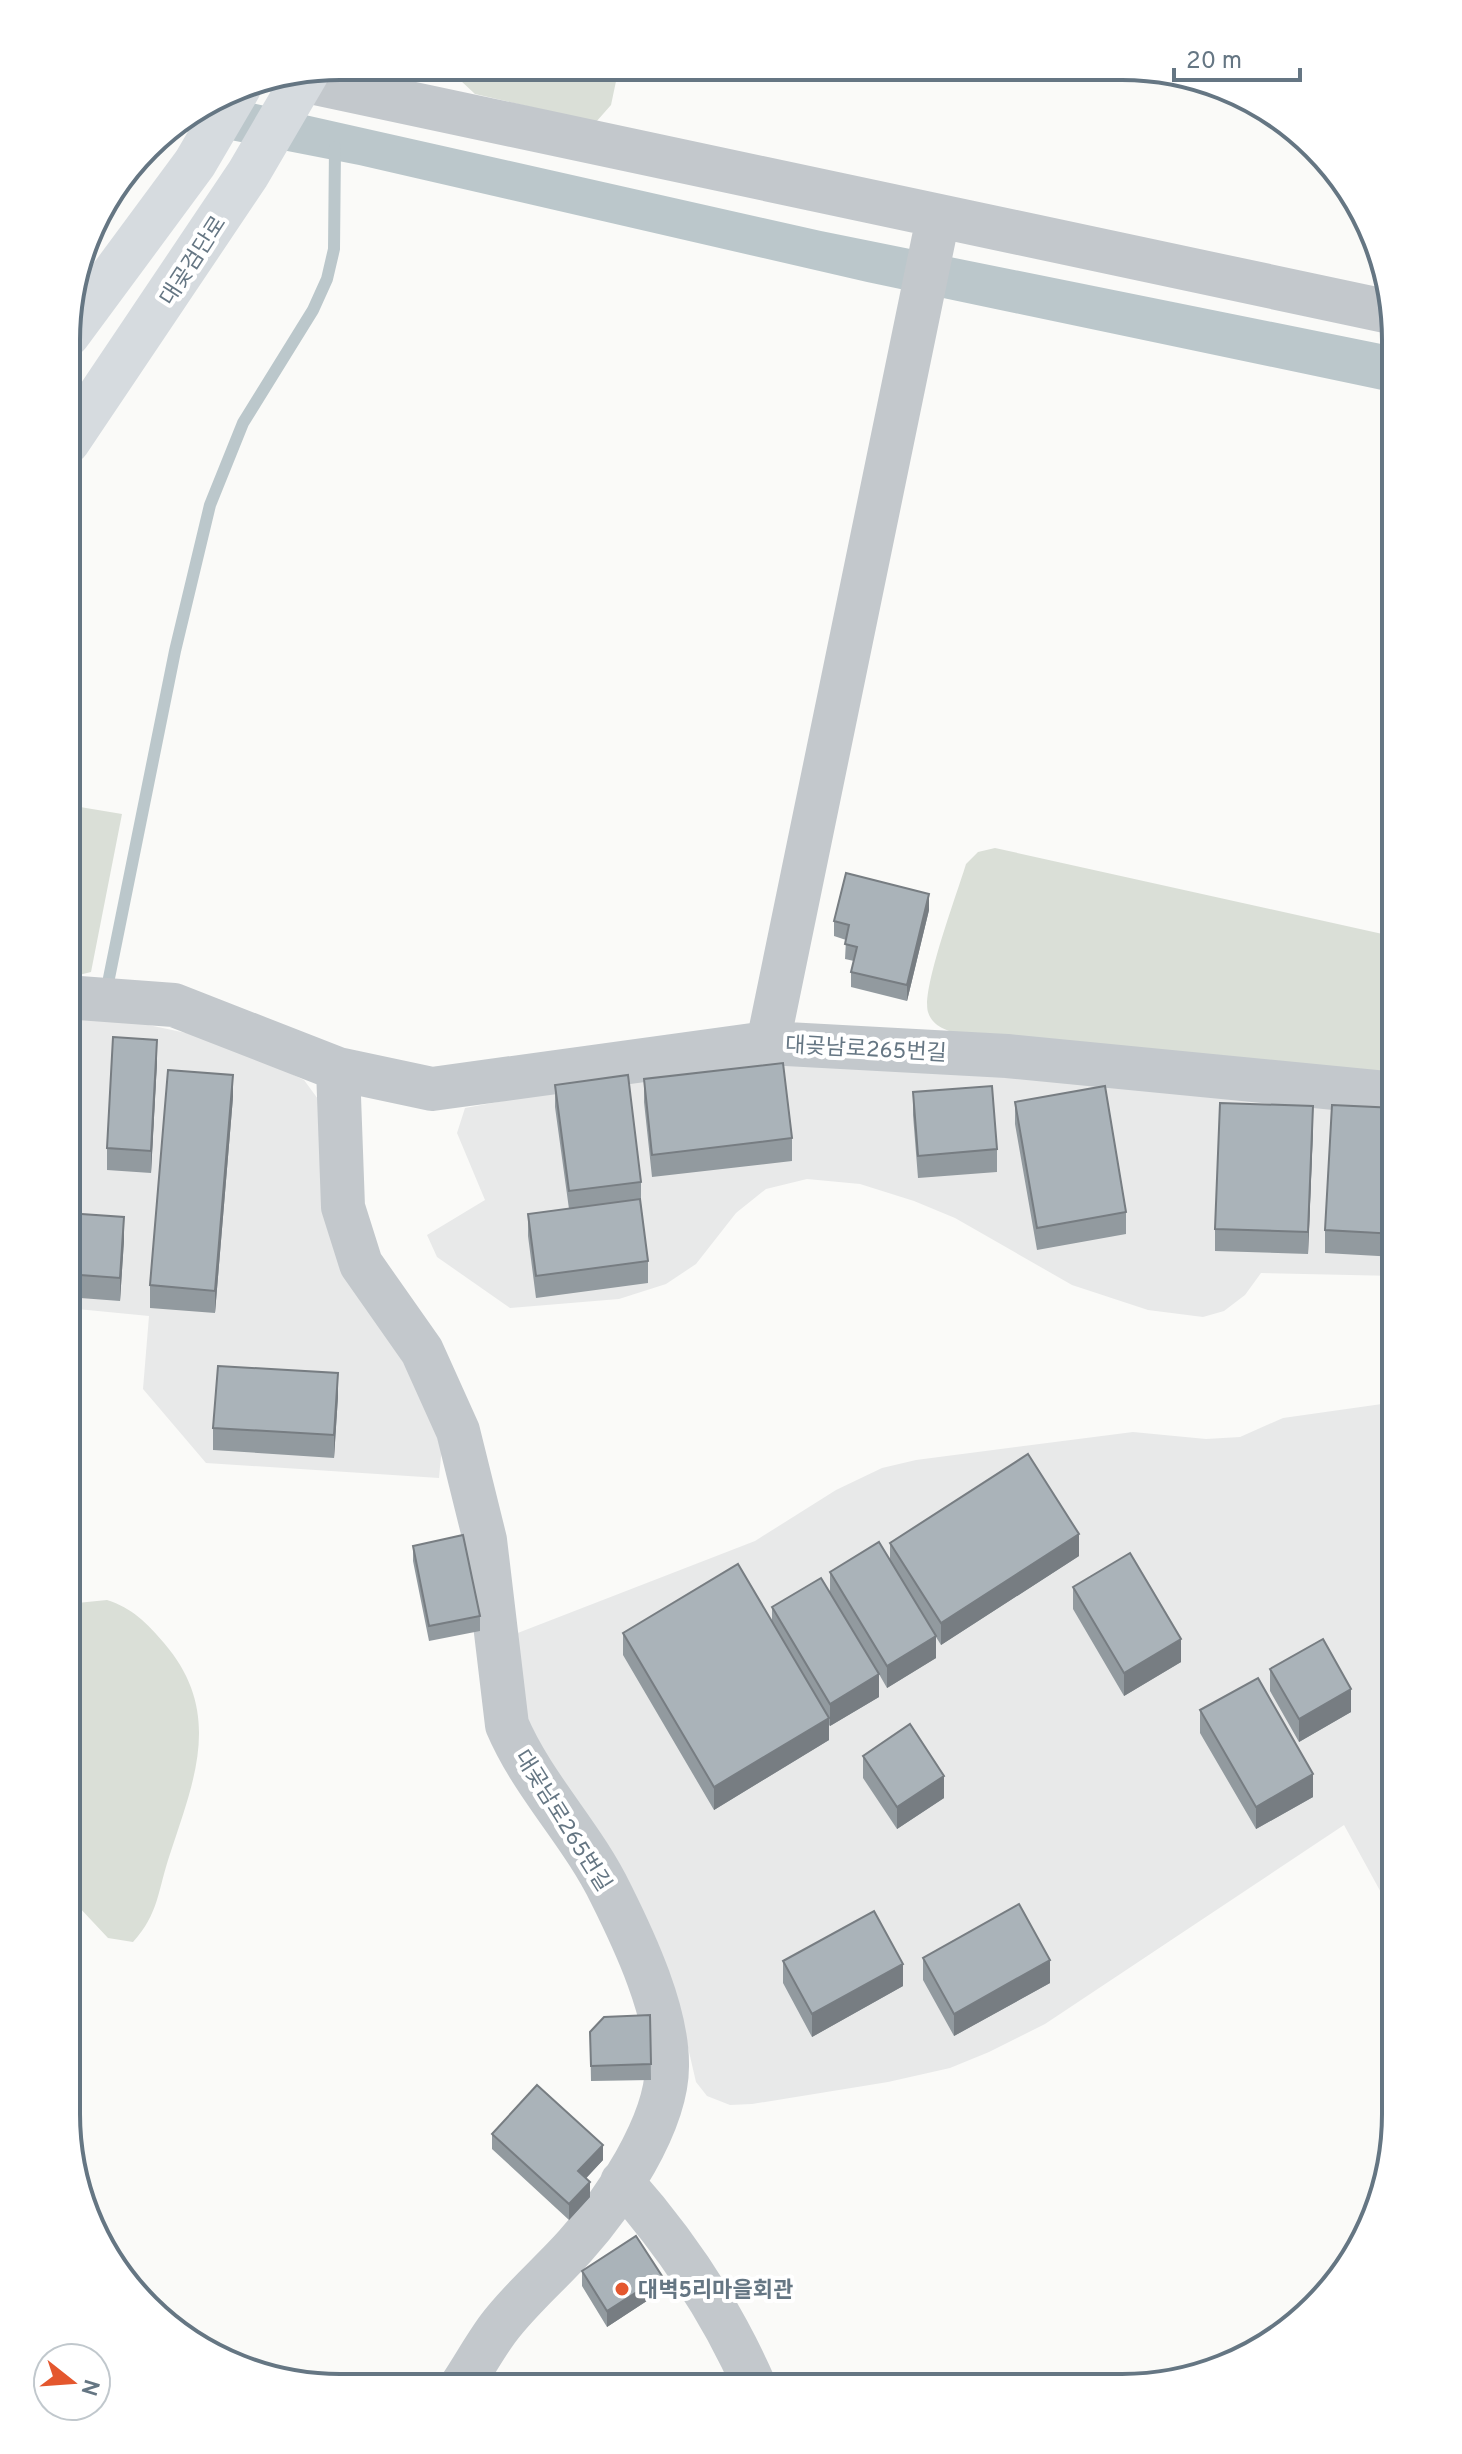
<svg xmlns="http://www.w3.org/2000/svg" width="1462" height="2454" font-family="Overpass,'Noto Sans KR',sans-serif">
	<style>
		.built { fill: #e8e9e9 }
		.green { fill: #dadfd7 }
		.water { fill: #bbc7cb }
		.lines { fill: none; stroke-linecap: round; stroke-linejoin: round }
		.stream { stroke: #bbc7cb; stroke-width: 12 }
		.minor { stroke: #c3c8cc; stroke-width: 44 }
		.major { stroke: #d6dbdf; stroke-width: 44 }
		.wall { fill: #929a9f }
		.shaded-wall { fill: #777d82 }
		.building { fill: #aab3b9; stroke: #777d82; stroke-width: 2 }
		.poi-dot { fill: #e4572e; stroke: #fff; stroke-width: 3 }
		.labels { text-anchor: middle; stroke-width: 8; stroke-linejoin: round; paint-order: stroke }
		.street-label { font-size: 22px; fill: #657683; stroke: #fff }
		.poi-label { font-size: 22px; font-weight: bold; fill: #657683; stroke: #fff; text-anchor: start }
		.rim { fill: none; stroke: #657683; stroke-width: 4 }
	</style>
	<rect width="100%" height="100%" fill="#fafaf8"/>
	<path class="built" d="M89,1018L134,1022L196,1035L240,1049L304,1080L318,1099L382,1323L443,1436L439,1478L206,1463L143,1389L149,1316L67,1308V1021Z
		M783,1062L914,1067L1396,1113V1276L1261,1273L1245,1295L1224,1311L1203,1317L1148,1310L1072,1285L955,1218L914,1201L860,1184L807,1179L766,1189L736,1213L696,1264L666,1284L619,1299L510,1308L437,1257L427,1235L485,1200L457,1133L465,1108L618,1080Z
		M1396,1402L1395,1918L1344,1825L1045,2024L989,2052L950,2068L888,2082L752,2104L730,2105L707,2096L696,2082L683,2026L524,1733L510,1636L755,1541L836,1490L882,1468L916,1460L1133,1432L1206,1439L1240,1437L1283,1418Z"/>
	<path class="green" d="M460,66L619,67L611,105L596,122L475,94L460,80Z
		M68,805L122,814L91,972L67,978Z
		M995,848L1396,937V1074L963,1035C949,1031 933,1028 928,1012C921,990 958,891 966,864L978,852Z
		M107,1600C132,1608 147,1623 164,1643C223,1712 195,1778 170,1854C158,1889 159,1914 133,1942L108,1938L77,1905L66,1901L67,1604Z"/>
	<path class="water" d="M221,96L821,231L1396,347V393L867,282L359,165L169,128Z"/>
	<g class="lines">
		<path class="stream" d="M109,978L175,651L210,505L243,423L313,310L327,279L334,249L335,147"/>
		<path class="minor" d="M287,77L1390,312
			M67,1001L79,998L174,1005L338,1069L432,1089L768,1043L1007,1056L1396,1094
			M768,1043L938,218
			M338,1069L343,1207L361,1264L422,1351L458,1431L485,1540L507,1725C533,1786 582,1834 611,1894C635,1942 668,2013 667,2066C667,2124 613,2204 575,2246C550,2274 519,2300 497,2330C484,2348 473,2368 461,2386
			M622,2182C677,2244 722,2311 755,2387"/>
		<path class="major" d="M68,335L195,163L240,86
			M68,442L248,174L307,73"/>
	</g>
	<path class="wall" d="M929,910L907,1001L851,987V972L854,961L845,959L846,940L834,936V921Z
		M157,1062L151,1173L107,1170V1148Z
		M644,1079L792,1138V1161L652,1177L644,1102Z
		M555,1085L641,1182V1204L648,1261V1283L536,1298L528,1236V1214L569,1209L555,1107Z
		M913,1092L997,1149V1172L918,1178L913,1115Z
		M233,1097L215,1313L150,1308V1285Z
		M1015,1102L1126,1212V1234L1037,1250L1015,1124Z
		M1396,1108V1257L1325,1253V1230Z
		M1313,1129L1308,1254L1215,1251V1229Z
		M67,1213L124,1240L120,1301L67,1297Z
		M338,1396L334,1458L213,1450V1428Z
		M890,1543L1079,1556L941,1645L936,1637V1658L887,1688L879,1674V1697L830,1726L829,1725V1740L714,1810L623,1655V1633L772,1622V1607L830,1594V1572L890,1560Z
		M413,1546L480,1616V1631L429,1641L413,1561Z
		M1073,1587L1181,1662L1124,1696L1073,1609Z
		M1270,1669L1351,1712L1299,1742L1270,1691Z
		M1200,1710L1313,1797L1256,1829L1200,1733Z
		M863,1756L944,1798L897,1829L863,1778Z
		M923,1958L1050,1983L954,2036L923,1980Z
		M783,1961L903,1986L812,2037L783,1983Z
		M650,2015L651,2080L591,2081L590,2032Z
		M492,2134L603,2160L586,2178L590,2197L569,2220L492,2149Z
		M582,2271L662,2291L607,2327L582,2286Z"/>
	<path class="shaded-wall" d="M929,894V910L907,1001V985Z
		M157,1040V1062L151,1173V1151Z
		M233,1075V1097L215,1313V1291Z
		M1313,1106V1129L1308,1254V1232Z
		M124,1217V1240L120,1301V1278Z
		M338,1373V1396L334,1458V1435Z
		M1079,1534V1556L941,1645V1623Z
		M936,1636V1658L887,1688V1666Z
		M1181,1639V1662L1124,1696V1673Z
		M879,1674V1697L830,1726V1704Z
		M1351,1689V1712L1299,1742V1719Z
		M829,1718V1740L714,1810V1787Z
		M1313,1774V1797L1256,1829V1807Z
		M944,1776V1798L897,1829V1807Z
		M1050,1960V1983L954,2036V2014Z
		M903,1964V1986L812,2037V2014Z
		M603,2145V2160L578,2187V2171Z
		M590,2182V2197L569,2220V2204Z
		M662,2276V2291L607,2327V2311Z"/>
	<path class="building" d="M846,873L929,894L907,985L851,972L857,947L845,944L849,925L834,921Z
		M113,1037L157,1040L151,1151L107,1148Z
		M783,1063L792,1138L652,1155L644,1079Z
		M168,1070L233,1075L215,1291L150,1285Z
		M628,1075L641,1182L569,1191L555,1085Z
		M992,1086L997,1149L918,1156L913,1092Z
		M1105,1086L1126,1212L1037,1228L1015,1102Z
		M1220,1103L1313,1106L1308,1232L1215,1229Z
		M1332,1105L1396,1108V1234L1325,1230Z
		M640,1199L648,1261L536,1276L528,1214Z
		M67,1213L124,1217L120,1278L67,1274Z
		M218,1366L338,1373L334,1435L213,1428Z
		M1028,1454L1079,1534L941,1623L890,1543Z
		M463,1535L480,1616L429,1626L413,1546Z
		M879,1542L936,1636L887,1666L830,1572Z
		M1130,1553L1181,1639L1124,1673L1073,1587Z
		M738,1564L829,1718L714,1787L623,1633Z
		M821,1578L879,1674L830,1704L772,1607Z
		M1323,1639L1351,1689L1299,1719L1270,1669Z
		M1258,1678L1313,1774L1256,1807L1200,1710Z
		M910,1724L944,1776L897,1807L863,1756Z
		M1019,1904L1050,1960L954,2014L923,1958Z
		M874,1911L903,1964L812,2014L783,1961Z
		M650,2015L651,2064L591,2066L590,2032L604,2017Z
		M537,2085L603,2145L578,2171L590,2182L569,2204L492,2134Z
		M636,2236L662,2276L607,2311L582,2271Z"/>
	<circle class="poi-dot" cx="622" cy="2289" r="8"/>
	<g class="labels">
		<g class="street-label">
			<text transform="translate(192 260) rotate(-57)" y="8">대곶검단로</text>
			<text transform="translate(866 1048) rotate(3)" y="8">대곶남로265번길</text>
			<text transform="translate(564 1820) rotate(58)" y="8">대곶남로265번길</text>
		</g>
		<g class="poi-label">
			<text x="638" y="2297">대벽5리마을회관</text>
		</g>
	</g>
	<path d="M0 0H1462V2454H0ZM340 80H1122A260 260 0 0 1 1382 340V2114A260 260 0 0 1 1122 2374H340A260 260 0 0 1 80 2114V340A260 260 0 0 1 340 80Z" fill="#fff" fill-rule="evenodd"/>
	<path class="rim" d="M340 80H1122A260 260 0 0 1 1382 340V2114A260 260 0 0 1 1122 2374H340A260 260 0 0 1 80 2114V340A260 260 0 0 1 340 80Z"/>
	<g transform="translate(72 2382) rotate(107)"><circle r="38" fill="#ffffff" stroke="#c1c8cd" stroke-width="2"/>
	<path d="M0-6L14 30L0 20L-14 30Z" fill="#e4572e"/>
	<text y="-12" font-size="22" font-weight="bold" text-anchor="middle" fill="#657683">N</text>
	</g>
	<path d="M1174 68v12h126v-12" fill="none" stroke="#657683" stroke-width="4"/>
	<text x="1186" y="68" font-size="24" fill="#657683" stroke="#ffffff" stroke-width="6" paint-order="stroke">20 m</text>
</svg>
